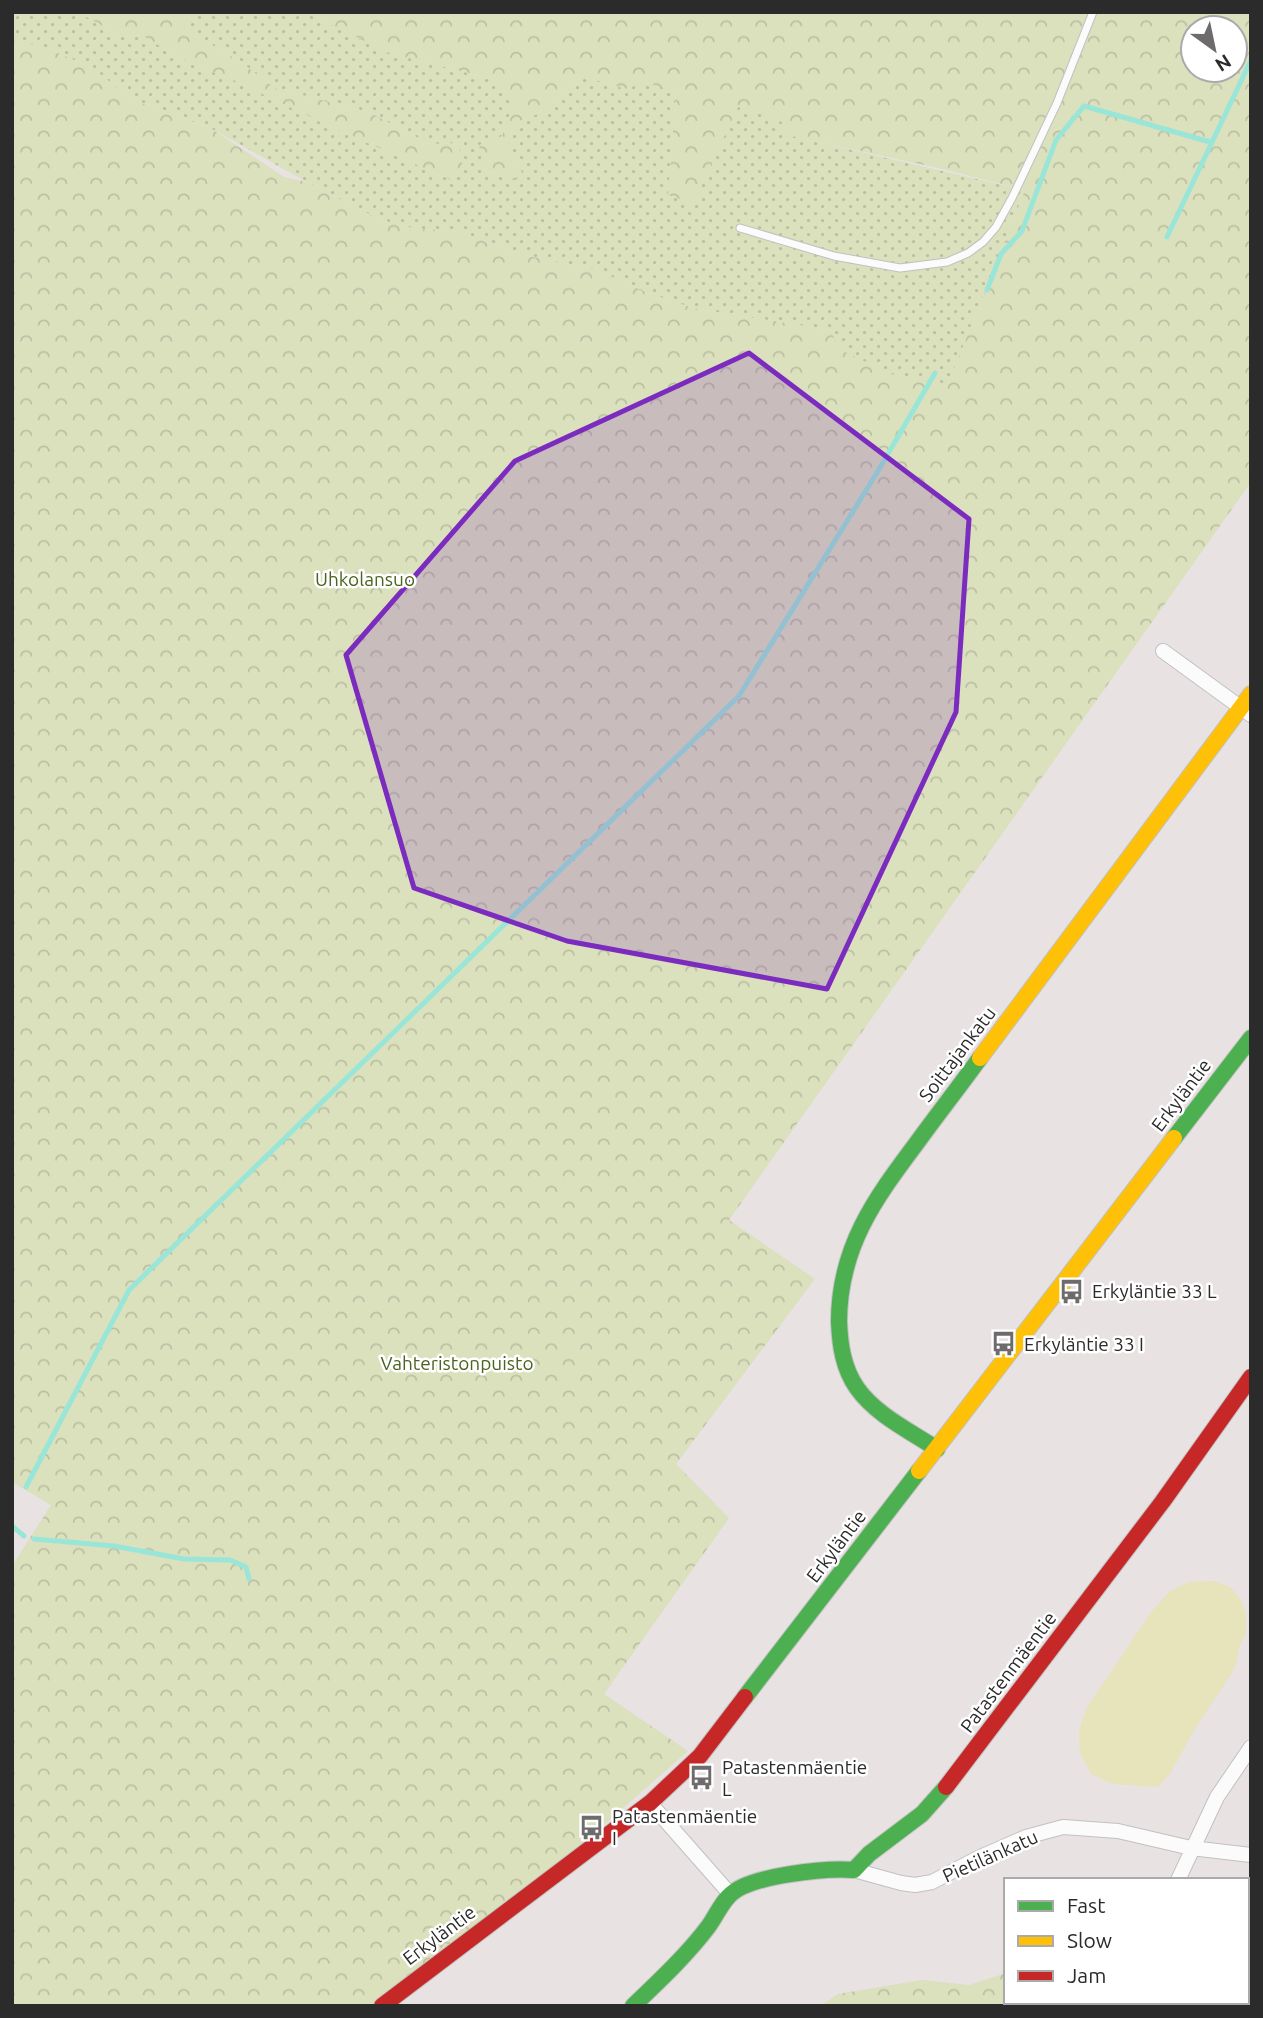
<svg xmlns="http://www.w3.org/2000/svg" width="1263" height="2018" font-family="Ubuntu,sans-serif">
	<style>
		.forest { fill: url(#forest-crowns); fill-rule: evenodd }
		.park { fill: url(#park-dots) }
		.pitch { fill: #e7e3ba }
		.lines { fill: none; stroke-linecap: round; stroke-linejoin: round }
		.stream { stroke: #99e6d8; stroke-width: 5 }
		.lane-casing { stroke: #c2c1c2; stroke-width: 9 }
		.street-casing { stroke: #c2c1c2; stroke-width: 16 }
		.fast-casing { stroke: #c2c1c2; stroke-width: 18 }
		.slow-casing { stroke: #c2c1c2; stroke-width: 18 }
		.jam-casing { stroke: #c2c1c2; stroke-width: 18 }
		.lane { stroke: #fcfbfb; stroke-width: 7 }
		.street { stroke: #fcfbfb; stroke-width: 14 }
		.fast { stroke: #4caf50; stroke-width: 16 }
		.slow { stroke: #ffc107; stroke-width: 16 }
		.jam { stroke: #c62828; stroke-width: 16 }
		.marked { fill: #7b2cbf; fill-opacity: 0.2; stroke: #7b2cbf; stroke-width: 5; stroke-linejoin: round }
		.labels { text-anchor: middle; stroke-width: 5; stroke-linejoin: round; paint-order: stroke }
		.park-label { font-size: 19px; fill: #4c641f; stroke: #fff }
		.street-label { font-size: 19px; fill: #2b2b2b; stroke: #fff }
		.poi-label { font-size: 19px; fill: #2b2b2b; stroke: #fff; text-anchor: start }
	</style>
	<defs>
		<pattern id="forest-crowns" width="20" height="18" patternUnits="userSpaceOnUse" patternTransform="scale(1.75)"><rect width="20" height="18" fill="#dbe0bd"/><path d="M2 6a3 3 0 1 1 6 0M12 15a3 3 0 1 1 6 0" fill="none" stroke="#bcc0a3"/></pattern>
		<pattern id="park-dots" width="8" height="8" patternUnits="userSpaceOnUse" patternTransform="scale(1.75)"><rect width="8" height="8" fill="#dbe0bd"/><path d="M2 2h.1M6 6h.1" fill="none" stroke="#bcc0a3" stroke-width="1.8" stroke-linecap="round"/></pattern>
	</defs>
	<rect width="100%" height="100%" fill="#e8e2e2"/>
	<path class="forest" d="M78,12H192L187,30L241,62L275,88L369,112L430,144L458,143L467,167L463,168L451,180L329,126L231,79L191,64L141,35L121,37Z
		M304,12H1251V482L729,1220L815,1279L676,1464L729,1518L604,1694L688,1751L513,1905L385,2006H12V1566L51,1505L12,1482V40L49,49L93,68L131,99L212,129L284,177L307,182L381,220L417,229L451,230L528,256L594,269L646,292L693,308L830,330L841,350L948,384L1025,190L938,168L786,135L693,204L668,195L676,92L645,83L626,89L581,76L540,113L520,121L511,156L522,172L516,181L484,170L478,145L492,79L389,53ZM1193,28H1235V70H1193Z
		M1006,1973V2002H1121V2006H820L838,1994L922,1980L969,1985Z
		M1247,1974H1251V2006H1157V2002H1247Z"/>
	<path class="park" d="M12,12H78L121,37L141,35L191,64L231,79L329,126L451,180L463,168L458,143L430,144L369,112L275,88L241,62L187,30L192,12H304L389,53L492,79L513,106L502,136L479,145L484,170L516,181L522,172L511,156L508,137L520,121L540,113L581,76L626,89L645,82L676,92L668,195L693,204L739,105L784,123L787,135L1025,190L948,384L891,374L841,350L830,330L693,308L646,292L594,269L528,256L451,230L417,229L381,220L307,182L212,129L131,99L93,68L49,49L12,40Z"/>
	<path class="pitch" d="M1213,1581L1230,1587L1241,1600L1246,1615V1633L1239,1647L1235,1668L1193,1732L1171,1772L1158,1787L1112,1784L1091,1774L1080,1753L1079,1730L1087,1707L1152,1611L1170,1591L1189,1582Z"/>
	<g class="lines">
		<path class="stream" d="M1167,237L1251,60
			M987,290L1001,254L1022,231L1056,140L1084,106L1210,142
			M26,1487L129,1290L739,696L878,471L935,373
			M12,1526L24,1536
			M34,1539L114,1546L184,1559L230,1560L246,1567L249,1579"/>
		<defs>
			<path id="lane" d="M740,228L834,256L900,268L947,262L968,253L983,242L996,227L1012,198L1057,103L1093,12"/>
			<path id="street" d="M1163,651L1251,715
				M650,1803L730,1894
				M854,1870L901,1883L915,1885L932,1882L978,1858L1026,1837L1063,1827L1118,1831L1191,1848L1251,1855
				M1178,1880L1217,1797L1251,1747
				M1140,2006V2002"/>
			<path id="fast" d="M1174,1138L1251,1038
				M937,1449C910,1431 876,1415 857,1388C843,1368 840,1345 839,1322C839,1248 874,1200 916,1144C937,1115 959,1087 980,1058
				M745,1697L919,1471
				M633,2006C659,1981 686,1956 708,1927C715,1918 720,1905 729,1896C748,1875 827,1868 854,1870L869,1854L922,1814L946,1787"/>
			<path id="slow" d="M980,1058L1251,694
				M919,1471L1174,1138"/>
			<path id="jam" d="M946,1787L1163,1501L1251,1377
				M382,2006L650,1803L700,1756L745,1697"/>
		</defs>
		<use href="#lane" class="lane-casing"/>
		<use href="#street" class="street-casing"/>
		<use href="#fast" class="fast-casing"/>
		<use href="#slow" class="slow-casing"/>
		<use href="#jam" class="jam-casing"/>
		<use href="#lane" class="lane"/>
		<use href="#street" class="street"/>
		<use href="#fast" class="fast"/>
		<use href="#slow" class="slow"/>
		<use href="#jam" class="jam"/>
	</g>
	<path class="marked" d="M749,353L969,519L956,712L827,989L567,941L414,888L346,655L515,461Z"/>
	<defs>
		<symbol id="bus-bare" viewBox="-9 -9 18 18"><path d="M-5-6H5V4H4V6H2V4H-2V6H-4V4H-5ZM-3.5-4V0h7V-4ZM-3.5 1.2v1.5H-2V1.2ZM2 1.2v1.5H3.5V1.2Z" fill="#6d6b6b" stroke="#fff" stroke-width="2.5" paint-order="stroke"/></symbol>
	</defs>
	<g fill-rule="evenodd">
		<use href="#bus-bare" x="1054" y="1274" width="35" height="35"/>
		<use href="#bus-bare" x="986" y="1326" width="35" height="35"/>
		<use href="#bus-bare" x="684" y="1760" width="35" height="35"/>
		<use href="#bus-bare" x="574" y="1810" width="35" height="35"/>
	</g>
	<g class="labels">
		<g class="park-label">
			<text x="365" y="586">Uhkolansuo</text>
			<text x="457" y="1370">Vahteristonpuisto</text>
		</g>
		<g class="street-label">
			<text transform="translate(957 1054) rotate(-53)" y="7">Soittajankatu</text>
			<text transform="translate(1181 1095) rotate(-53)" y="7">Erkyläntie</text>
			<text transform="translate(836 1546) rotate(-53)" y="7">Erkyläntie</text>
			<text transform="translate(1008 1672) rotate(-53)" y="7">Patastenmäentie</text>
			<text transform="translate(990 1856) rotate(-24)" y="7">Pietilänkatu</text>
			<text transform="translate(439 1935) rotate(-37)" y="7">Erkyläntie</text>
		</g>
		<g class="poi-label">
			<text x="1092" y="1298">Erkyläntie 33 L</text>
			<text x="1024" y="1351">Erkyläntie 33 I</text>
			<text x="722" y="1774">Patastenmäentie<tspan x="722" dy="22">L</tspan></text>
			<text x="612" y="1823">Patastenmäentie<tspan x="612" dy="22">I</tspan></text>
		</g>
	</g>
	<rect width="1263" height="2018" fill="none" stroke="#2b2b2b" stroke-width="28"/>
	<rect x="1004" y="1878" width="245" height="126" fill="#ffffff" stroke="#aaaaaa" stroke-width="2"/>
	<rect x="1018" y="1901" width="35" height="10" fill="#4caf50" stroke="#aaaaaa" stroke-width="2"/>
	<text x="1067" y="1913" font-size="21" fill="#2b2b2b">Fast</text>
	<rect x="1018" y="1936" width="35" height="10" fill="#ffc107" stroke="#aaaaaa" stroke-width="2"/>
	<text x="1067" y="1948" font-size="21" fill="#2b2b2b">Slow</text>
	<rect x="1018" y="1971" width="35" height="10" fill="#c62828" stroke="#aaaaaa" stroke-width="2"/>
	<text x="1067" y="1983" font-size="21" fill="#2b2b2b">Jam</text>
	<g transform="translate(1214 49) rotate(147)"><circle r="33" fill="#ffffff" stroke="#aaaaaa" stroke-width="2"/>
	<path d="M0-5L12 26L0 18L-12 26Z" fill="#6d6b6b"/>
	<text y="-10" font-size="19" font-weight="bold" text-anchor="middle" fill="#2b2b2b">N</text>
	</g>
</svg>
